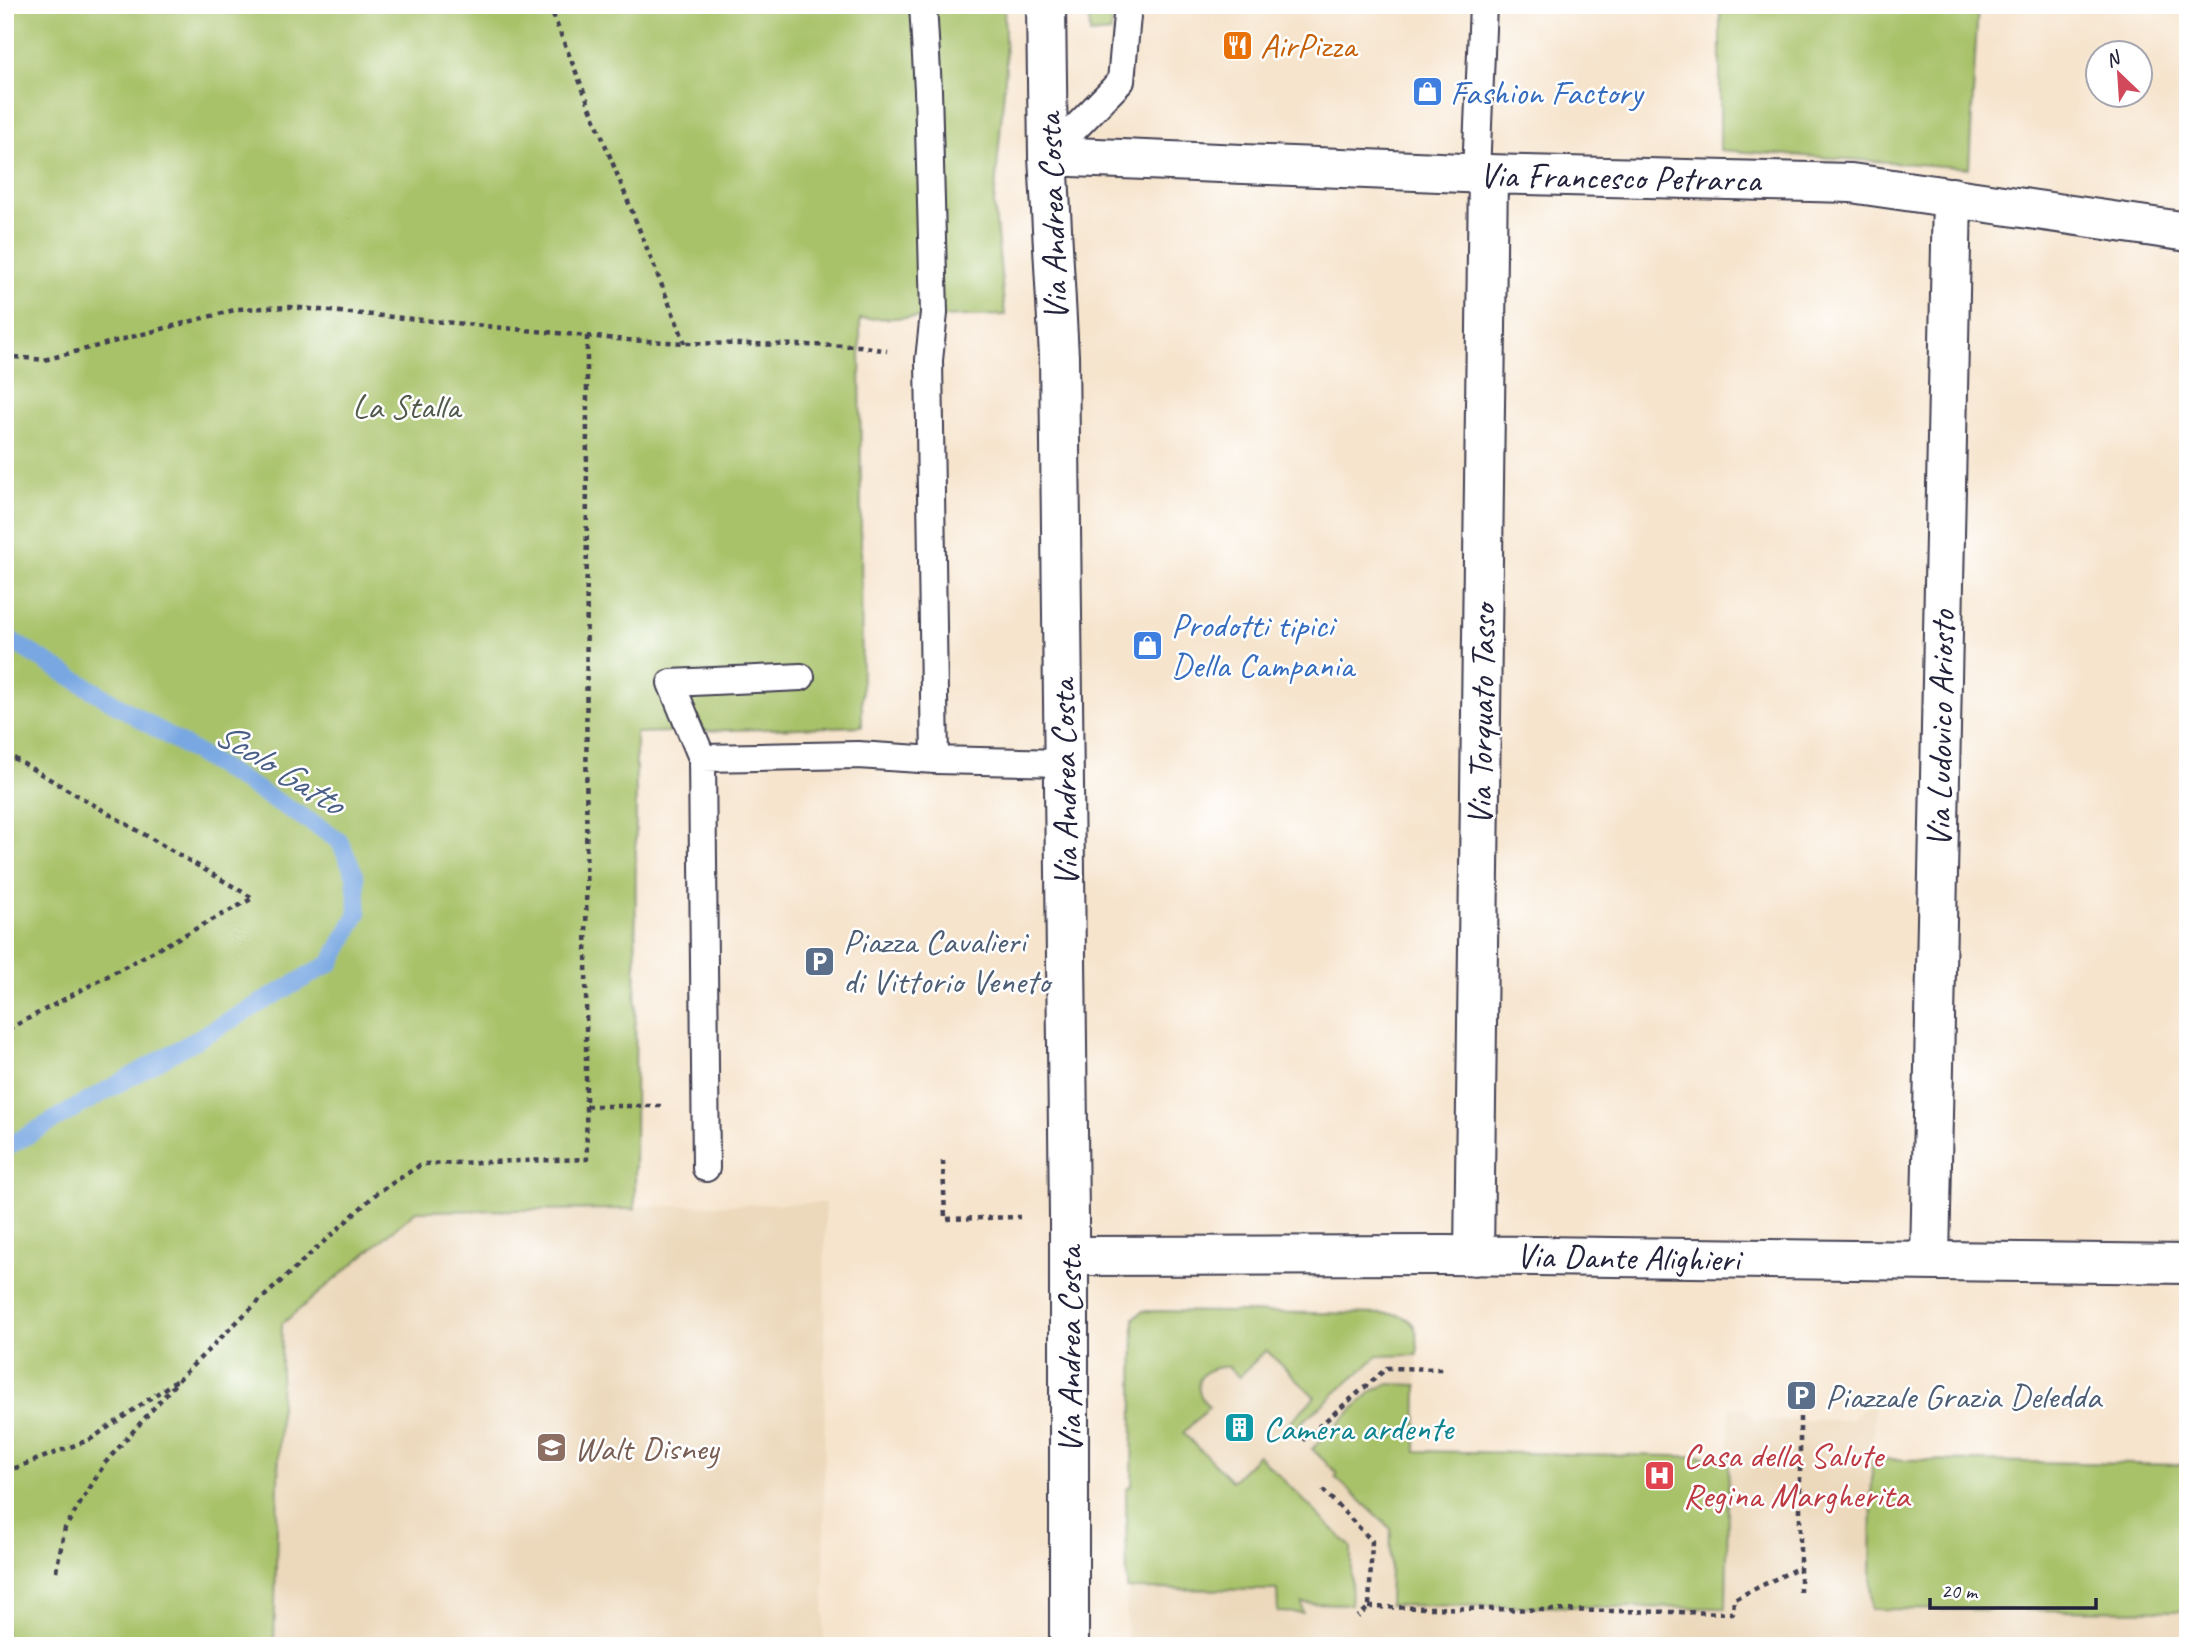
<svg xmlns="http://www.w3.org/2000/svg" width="2193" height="1651" font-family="Caveat,sans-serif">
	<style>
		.built { fill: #ecd8ba }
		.green { fill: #a8c269; stroke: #657252; stroke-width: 2 }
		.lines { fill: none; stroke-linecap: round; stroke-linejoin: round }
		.stream { stroke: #78a7e2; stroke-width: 18 }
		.service-casing { stroke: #423f51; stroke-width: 30 }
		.minor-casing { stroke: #423f51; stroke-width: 42 }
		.secondary-casing { stroke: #423f51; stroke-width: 42 }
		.path { stroke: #423f51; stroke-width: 4.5; stroke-dasharray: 5 5; stroke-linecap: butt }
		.service { stroke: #fff; stroke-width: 26 }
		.minor { stroke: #fff; stroke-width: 38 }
		.secondary { stroke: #fff; stroke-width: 38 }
		.labels { text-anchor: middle; stroke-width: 5; stroke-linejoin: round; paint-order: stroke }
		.food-label { font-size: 35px; fill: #c56008; stroke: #fff; text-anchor: start }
		.shop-label { font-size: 35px; fill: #366cbe; stroke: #fff; text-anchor: start }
		.street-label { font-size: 35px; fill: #22223b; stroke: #fff }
		.park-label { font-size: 35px; fill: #515a4b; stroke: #fff }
		.service-label { font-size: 35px; fill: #4e5e75; stroke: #fff; text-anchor: start }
		.culture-label { font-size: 35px; fill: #0d838f; stroke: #fff; text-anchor: start }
		.education-label { font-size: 35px; fill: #785e54; stroke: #fff; text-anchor: start }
		.health-label { font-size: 35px; fill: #be3a42; stroke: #fff; text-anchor: start }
		.water-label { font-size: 37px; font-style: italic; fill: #495e86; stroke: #fff }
	</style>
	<rect width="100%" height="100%" fill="#fff"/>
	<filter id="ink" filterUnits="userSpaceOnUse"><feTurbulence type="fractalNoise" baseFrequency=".0143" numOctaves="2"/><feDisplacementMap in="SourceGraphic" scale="14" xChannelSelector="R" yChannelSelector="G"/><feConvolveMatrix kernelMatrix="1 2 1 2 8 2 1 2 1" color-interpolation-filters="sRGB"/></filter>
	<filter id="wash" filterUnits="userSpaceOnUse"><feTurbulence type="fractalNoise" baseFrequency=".00686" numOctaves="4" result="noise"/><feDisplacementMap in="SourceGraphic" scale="28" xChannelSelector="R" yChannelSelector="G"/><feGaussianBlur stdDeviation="1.57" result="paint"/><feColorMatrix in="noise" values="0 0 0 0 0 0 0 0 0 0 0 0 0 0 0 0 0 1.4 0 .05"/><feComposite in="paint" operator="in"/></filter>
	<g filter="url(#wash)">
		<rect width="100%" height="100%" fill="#f6e4cc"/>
		<path class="built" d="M825,1203L824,1646H274L282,1324L416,1211Z
			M1143,1311L1394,1314L1406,1316L1418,1334L1416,1451L1728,1457L1730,1408H1743L1755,1420H1851L1865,1408L1874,1407L1872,1459L2188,1465V1646H1127L1126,1490L1132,1485L1134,1318Z"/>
		<path class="green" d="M5,5H1004L1006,66L994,203L1005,315L860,319L862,726L636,733L635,1209L416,1211L282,1324L274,1646H5Z
			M1089,5H1112L1111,32L1090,34Z
			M1720,5H1978L1969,168L1720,150Z
			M1143,1311L1394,1314C1418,1319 1418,1333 1418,1355L1378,1356L1293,1430L1287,1425L1315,1397L1266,1350L1239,1377L1229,1367C1200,1365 1188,1386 1209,1407L1183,1433L1232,1481L1258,1455L1351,1547V1604L1302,1603L1303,1613L1278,1612L1277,1590L1127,1589L1126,1490L1132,1485L1134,1318Z
			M1387,1384L1417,1385L1416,1451L1729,1457L1726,1608L1389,1605L1391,1529L1335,1477L1338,1474L1312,1449L1372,1391Z
			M1872,1459L2188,1465V1611L1871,1609Z"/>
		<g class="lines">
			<path class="stream" d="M5,637L319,827L340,842L355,875L358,913L331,963L5,1148"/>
		</g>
	</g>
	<g filter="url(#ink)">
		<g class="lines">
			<defs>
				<path id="service" d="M923,5L928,90L934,313L929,360L935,760L1064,763
					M1048,156L1121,81L1128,5
					M1476,173L1483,5
					M702,758L671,683L801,677
					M706,1168L702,758L858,755L935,760"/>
				<path id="minor" d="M1048,156L1488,174L1851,183L2188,232
					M1069,1256L1444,1255L2188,1264
					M1474,1256L1488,174
					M1930,1260L1952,197"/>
				<path id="secondary" d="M1046,5L1048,156L1059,356L1069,1216V1646"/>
			</defs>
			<use href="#service" class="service-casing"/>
			<use href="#minor" class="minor-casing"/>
			<use href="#secondary" class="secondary-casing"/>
			<path class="path" d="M549,5L685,343
				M587,336L586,1106H664
				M5,356L44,360L238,309L290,307L628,340L685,343L860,346L887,351
				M5,753L253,898L5,1031
				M943,1161L945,1219L1020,1217
				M1303,1440L1387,1368L1443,1369
				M5,1472L91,1439L177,1380
				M1323,1490L1372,1541L1369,1607L1358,1617
				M56,1571L65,1528L105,1463L183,1375L244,1315L377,1193L422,1164L587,1159L586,1106
				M1800,1592V1381
				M1369,1607L1733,1613L1734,1599L1800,1567"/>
			<use href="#service" class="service"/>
			<use href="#minor" class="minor"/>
			<use href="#secondary" class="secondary"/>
		</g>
	</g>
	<defs>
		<symbol id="restaurant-square" viewBox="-11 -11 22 22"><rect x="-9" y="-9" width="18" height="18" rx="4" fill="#e8710a" stroke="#fff"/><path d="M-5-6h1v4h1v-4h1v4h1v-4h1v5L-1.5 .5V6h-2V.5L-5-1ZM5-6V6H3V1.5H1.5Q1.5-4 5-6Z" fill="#fff"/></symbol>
		<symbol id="shop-square" viewBox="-11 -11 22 22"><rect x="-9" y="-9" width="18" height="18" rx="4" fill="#3f7fe0" stroke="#fff"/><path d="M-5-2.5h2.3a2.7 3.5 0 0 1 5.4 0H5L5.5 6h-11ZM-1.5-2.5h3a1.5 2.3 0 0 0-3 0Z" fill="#fff"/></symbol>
		<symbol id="parking-square" viewBox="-11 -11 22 22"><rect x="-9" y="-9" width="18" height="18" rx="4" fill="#5c6f8a" stroke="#fff"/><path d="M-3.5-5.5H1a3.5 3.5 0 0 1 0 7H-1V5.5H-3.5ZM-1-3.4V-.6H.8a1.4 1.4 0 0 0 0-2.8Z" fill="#fff"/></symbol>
		<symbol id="building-square" viewBox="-11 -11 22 22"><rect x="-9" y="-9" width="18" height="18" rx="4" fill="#0f9aa8" stroke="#fff"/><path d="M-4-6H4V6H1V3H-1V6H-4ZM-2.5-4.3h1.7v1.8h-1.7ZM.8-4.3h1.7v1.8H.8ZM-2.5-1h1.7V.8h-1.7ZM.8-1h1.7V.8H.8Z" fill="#fff"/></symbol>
		<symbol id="school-square" viewBox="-11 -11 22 22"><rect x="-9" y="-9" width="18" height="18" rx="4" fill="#8d6e63" stroke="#fff"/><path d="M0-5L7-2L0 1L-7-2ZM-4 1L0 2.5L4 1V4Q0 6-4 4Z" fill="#fff"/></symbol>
		<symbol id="hospital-square" viewBox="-11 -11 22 22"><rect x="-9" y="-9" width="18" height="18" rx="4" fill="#e0444e" stroke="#fff"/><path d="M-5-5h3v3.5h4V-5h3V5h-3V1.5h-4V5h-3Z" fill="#fff"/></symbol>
	</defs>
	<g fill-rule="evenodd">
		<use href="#restaurant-square" x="1220" y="28" width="35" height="35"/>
		<use href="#shop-square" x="1410" y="74" width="35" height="35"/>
		<use href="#shop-square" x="1130" y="628" width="35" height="35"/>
		<use href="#parking-square" x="802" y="944" width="35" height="35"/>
		<use href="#parking-square" x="1784" y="1378" width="35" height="35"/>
		<use href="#building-square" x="1222" y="1410" width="35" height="35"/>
		<use href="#school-square" x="534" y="1430" width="35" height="35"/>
		<use href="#hospital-square" x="1642" y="1458" width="35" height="35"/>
	</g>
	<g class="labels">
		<g class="food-label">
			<text x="1260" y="57">AirPizza</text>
		</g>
		<g class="shop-label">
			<text x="1450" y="104">Fashion Factory</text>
			<text x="1171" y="637">Prodotti tipici<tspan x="1171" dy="40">Della Campania</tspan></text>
		</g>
		<g class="street-label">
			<text transform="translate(1620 177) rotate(1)" y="12">Via Francesco Petrarca</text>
			<text transform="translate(1052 217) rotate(-92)" y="12">Via Andrea Costa</text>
			<text transform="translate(1481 715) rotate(-89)" y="12">Via Torquato Tasso</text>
			<text transform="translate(1940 729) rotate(-89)" y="12">Via Ludovico Ariosto</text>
			<text transform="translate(1064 783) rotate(-91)" y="12">Via Andrea Costa</text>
			<text transform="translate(1628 1257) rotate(1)" y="12">Via Dante Alighieri</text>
			<text transform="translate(1069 1350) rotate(-90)" y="12">Via Andrea Costa</text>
		</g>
		<g class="park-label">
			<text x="406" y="418">La Stalla</text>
		</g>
		<g class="service-label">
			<text x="843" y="953">Piazza Cavalieri<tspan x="843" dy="40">di Vittorio Veneto</tspan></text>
			<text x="1825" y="1408">Piazzale Grazia Deledda</text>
		</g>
		<g class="culture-label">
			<text x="1263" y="1440">Camera ardente</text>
		</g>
		<g class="education-label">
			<text x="574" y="1460">Walt Disney</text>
		</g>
		<g class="health-label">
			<text x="1683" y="1467">Casa della Salute<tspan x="1683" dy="40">Regina Margherita</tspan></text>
		</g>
		<g class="water-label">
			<text transform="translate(280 767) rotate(32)" y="13">Scolo Gatto</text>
		</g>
	</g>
	<rect width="2193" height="1651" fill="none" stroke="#fff" stroke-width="28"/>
	<g transform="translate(2119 74) rotate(335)"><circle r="33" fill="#ffffff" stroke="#a7a7b1" stroke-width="2"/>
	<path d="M0-5L12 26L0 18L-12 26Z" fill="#d1495b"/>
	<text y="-10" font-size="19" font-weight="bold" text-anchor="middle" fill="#22223b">N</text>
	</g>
	<path d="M1930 1598v10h166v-10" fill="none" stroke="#22223b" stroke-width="3.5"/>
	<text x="1941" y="1598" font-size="21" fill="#22223b" stroke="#ffffff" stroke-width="5" paint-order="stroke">20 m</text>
</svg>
